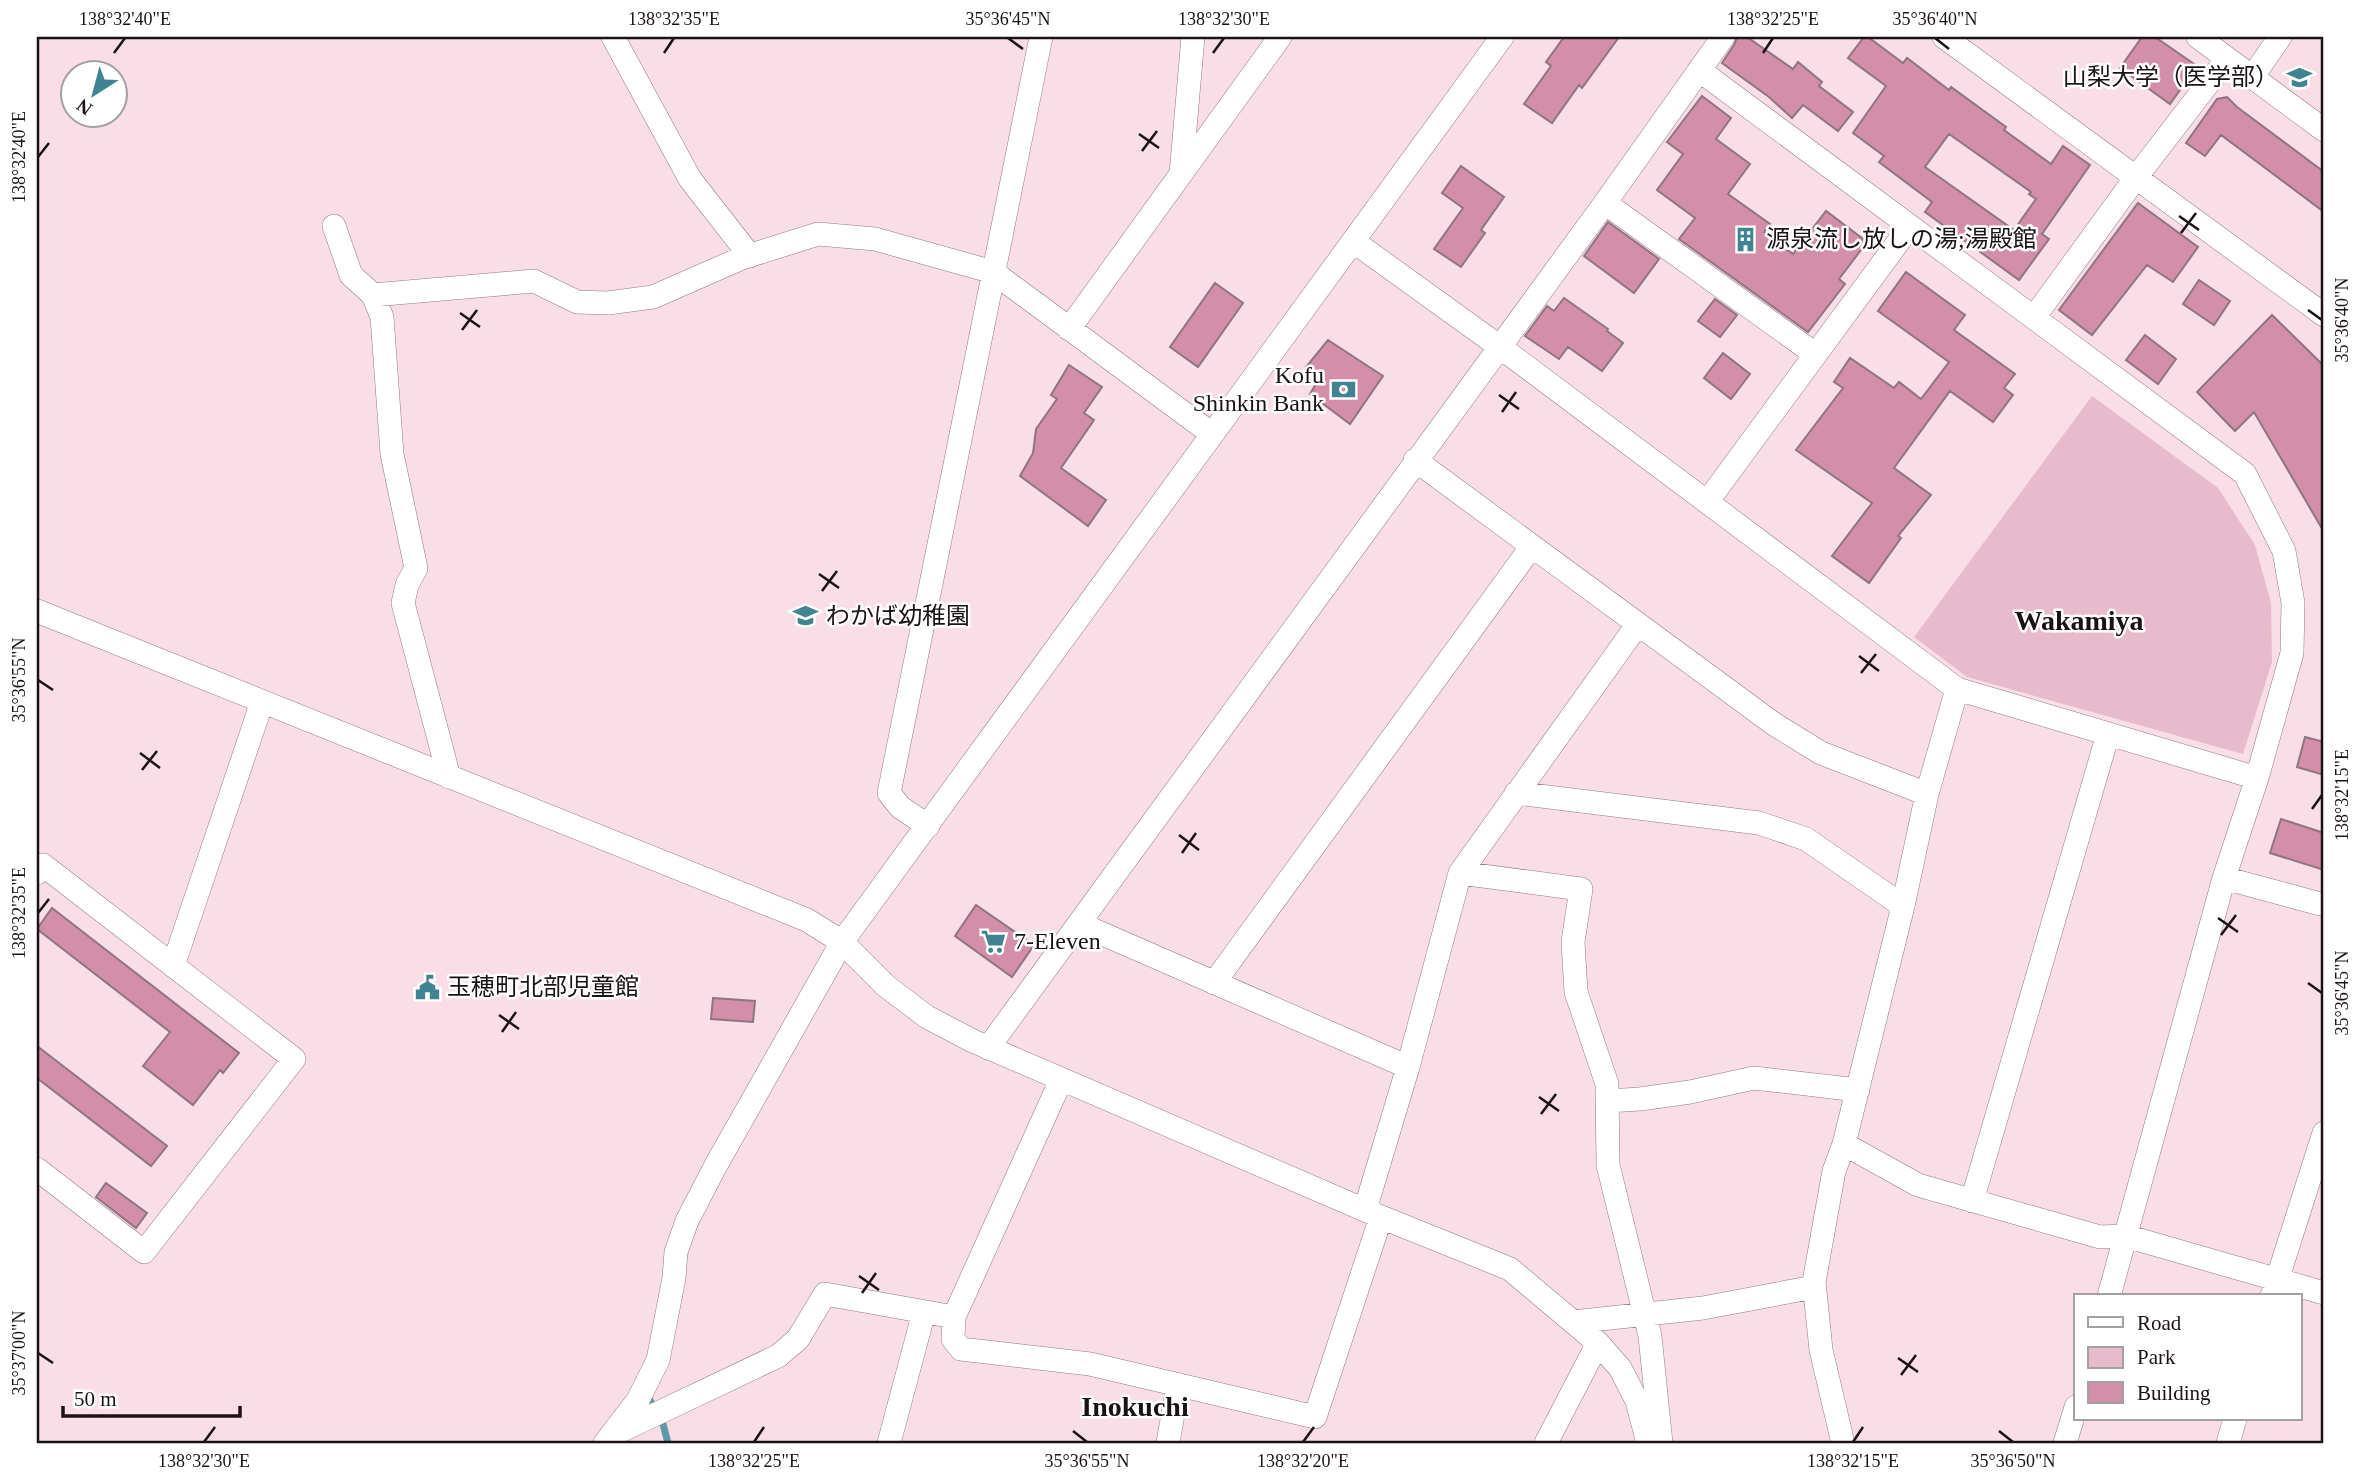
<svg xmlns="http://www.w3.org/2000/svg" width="2361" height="1480" font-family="'Times New Roman','Noto Sans JP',serif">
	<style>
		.green { fill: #e7bbcb }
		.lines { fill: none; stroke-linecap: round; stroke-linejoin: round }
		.stream { stroke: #5e9aa8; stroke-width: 7 }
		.building { fill: #d38faa; stroke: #8e757e; stroke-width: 2; fill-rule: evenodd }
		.minor-casing { stroke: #927982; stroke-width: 24 }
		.minor { stroke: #fff; stroke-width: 23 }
		.ticks { fill: none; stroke: #1b1216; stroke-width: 2.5 }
		.labels { text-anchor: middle; stroke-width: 5; stroke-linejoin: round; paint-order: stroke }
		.poi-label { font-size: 24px; fill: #1b1216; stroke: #fff; text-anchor: start }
		.quarter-label { font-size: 28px; font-weight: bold; fill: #1b1216; stroke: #fff }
		.neatline { fill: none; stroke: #1b1216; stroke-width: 2.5 }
		.ticks-label { font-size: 18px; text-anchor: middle; fill: #1b1216 }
	</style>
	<rect width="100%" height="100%" fill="#f9dde7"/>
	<path class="green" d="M2092,396L2218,488L2255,545L2271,603L2272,662L2243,754L1967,677L1914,637Z"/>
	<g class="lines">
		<path class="stream" d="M646,1393L663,1424L668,1443"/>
	</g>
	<path class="building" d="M1564,37H1619L1582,88L1579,85L1552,123L1524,104L1551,66L1546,62Z
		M1737,37H1747L1793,69L1798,62L1822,82L1819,86L1853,112L1838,131L1803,105L1792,118L1769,97L1722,63L1734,45Z
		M1864,37H1868L1903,63L1907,58L1949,90L1951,87L2006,127L2004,130L2051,164L2063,146L2090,165L2042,234L2049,239L2019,280L1925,212L1932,202L1879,162L1884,156L1853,133L1886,86L1848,58ZM1949,134L2031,192L2029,194L2036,199L2014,230L1925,167Z
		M2142,37H2155L2197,66L2170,104L2120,68Z
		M1702,96L1731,118L1716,139L1750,164L1728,194L1770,224L1764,232L1793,254L1826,211L1867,242L1839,279L1845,284L1808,332L1679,239L1695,218L1657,190L1683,154L1667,142Z
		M2227,97L2237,107L2324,172V212L2221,135L2205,156L2186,143L2217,99Z
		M1461,166L1504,197L1481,230L1485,233L1461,267L1434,249L1463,208L1442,193Z
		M2138,203L2198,247L2173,282L2147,265L2092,335L2059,310Z
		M1608,222L1659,259L1634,293L1584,256Z
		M1906,272L1965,315L1954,330L2015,374L2004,388L2013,395L1993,422L1950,391L1894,468L1931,495L1898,536L1901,538L1869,583L1832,556L1872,503L1796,450L1843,388L1834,382L1850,358L1894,388L1899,382L1921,399L1949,362L1878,311Z
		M2199,280L2230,301L2214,325L2183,304Z
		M1215,283L1243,303L1198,367L1170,347Z
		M1564,298L1608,329L1607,331L1623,343L1602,371L1568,347L1559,359L1525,336L1547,306L1554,311Z
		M1715,299L1737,315L1720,337L1698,321Z
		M2272,315L2324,366V532L2254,412L2235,431L2197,392Z
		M2145,335L2176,359L2158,384L2126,360Z
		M1328,340L1383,376L1350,424L1310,394L1320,377L1306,367Z
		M1723,353L1750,374L1731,399L1704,378Z
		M1069,365L1102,387L1084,413L1094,420L1061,468L1106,500L1088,526L1020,476L1033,453L1036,429L1057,399L1051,395Z
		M2305,737L2324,742V775L2297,767Z
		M2281,819L2324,833V870L2270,853Z
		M976,905L1034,945L1012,977L955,936Z
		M52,908L239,1053L223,1073L220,1070L193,1105L143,1066L170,1032L37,929Z
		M713,998L755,1001L753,1022L711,1019Z
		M37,1046L167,1146L151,1166L37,1078Z
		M106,1183L147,1213L136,1228L96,1197Z"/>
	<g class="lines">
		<defs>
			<path id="minor" d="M613,37L690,179L750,256
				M1944,37L2324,315
				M2198,37L2324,130
				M1699,70L2245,474L2284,551L2293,603L2292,653L2257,778L2224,878L2109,1296
				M2253,76L2280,37
				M1181,174L1193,37
				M1605,203L1815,354
				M334,226L351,275L373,295L382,317L392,454L416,568L407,585L403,603L449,777
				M1353,241L1500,347L1957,689L2257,778
				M373,295L534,281L577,302L608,303L653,297L742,258L818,234L875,239L993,272L1212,434
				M2035,316L2137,176L2227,59
				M1069,329L1280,37
				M1415,460L1774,724L1821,753L1927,794
				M1707,502L1910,226
				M37,611L807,920L842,942L886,986L927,1017L973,1041L1381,1217L1510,1269L1598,1343L1620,1368L1637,1401L1648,1443
				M1957,689L1927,794L1903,906L1844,1144L1918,1185L2100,1237L2126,1236L2324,1293
				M1516,793L1759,823L1806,839L1903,906
				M928,826L900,807L889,793L1041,37
				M37,873L43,865L294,1059L144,1252L37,1169
				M1460,873L1581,889L1573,942L1576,992L1607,1084L1608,1165L1650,1336L1661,1443
				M2224,878L2324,905
				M1080,924L1408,1067
				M173,966L262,702
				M1214,983L1532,546
				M988,1048L1605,203L1723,37
				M1608,1101L1640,1099L1690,1092L1754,1078L1858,1090
				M1972,1201L2108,734
				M1365,1210L1408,1067L1460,873L1638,624
				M2272,1296L2324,1133
				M954,1317L953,1339L961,1349L1090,1364L1315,1417L1381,1217
				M1573,1322L1703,1308L1814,1287
				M616,1433L778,1356L798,1339L825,1294L954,1317L1061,1080
				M605,1443L638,1400L658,1360L674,1278L676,1252L687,1221L716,1165L842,942L1502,37
				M889,1443L924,1312
				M1168,1443L1178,1385
				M1546,1443L1598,1343
				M1843,1443L1821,1350L1814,1282L1834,1171L1844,1144
				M2065,1443L2076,1407
				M2228,1443L2235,1419"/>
		</defs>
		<use href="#minor" class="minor-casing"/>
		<use href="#minor" class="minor"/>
	</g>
	<path class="ticks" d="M1008,38L1023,49M1935,38L1949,49M114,53L125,38M664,53L674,38M1213,53L1224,38M1763,53L1773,38M1139,134L1159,148M1142,151L1157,131M38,157L49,143M2179,216L2199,230M2181,233L2196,213M2308,310L2322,320M460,313L480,327M462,330L477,310M1499,395L1519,409M1502,412L1516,392M819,574L839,588M822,591L837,571M1859,656L1879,671M1861,673L1876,654M38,680L53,690M140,753L160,768M142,770L157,751M2312,809L2322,795M1179,835L1199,850M1182,853L1196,833M38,913L49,899M2218,918L2238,932M2221,935L2236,915M2308,983L2322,993M499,1015L519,1029M502,1032L516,1012M1539,1097L1559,1111M1541,1114L1556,1094M859,1276L879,1290M862,1293L876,1273M38,1353L53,1363M1898,1358L1918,1372M1901,1375L1916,1355M1073,1431L1087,1442M1999,1431L2013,1442M204,1442L215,1427M754,1442L764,1427M1303,1442L1314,1427M1853,1442L1863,1427"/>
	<defs>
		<symbol id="university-bare" viewBox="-9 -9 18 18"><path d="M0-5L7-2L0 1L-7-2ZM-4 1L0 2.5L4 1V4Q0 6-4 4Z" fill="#408492" stroke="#fff" stroke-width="2.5" paint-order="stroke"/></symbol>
		<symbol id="building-bare" viewBox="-9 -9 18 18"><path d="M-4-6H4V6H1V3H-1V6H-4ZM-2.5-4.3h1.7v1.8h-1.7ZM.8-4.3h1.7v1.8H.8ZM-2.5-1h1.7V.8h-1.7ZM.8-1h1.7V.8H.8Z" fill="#408492" stroke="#fff" stroke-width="2.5" paint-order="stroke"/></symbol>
		<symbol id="bank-bare" viewBox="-9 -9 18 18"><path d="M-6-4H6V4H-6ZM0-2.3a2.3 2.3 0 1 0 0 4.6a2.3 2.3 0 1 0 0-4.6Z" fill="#408492" stroke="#fff" stroke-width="2.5" paint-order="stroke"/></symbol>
		<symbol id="school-bare" viewBox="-9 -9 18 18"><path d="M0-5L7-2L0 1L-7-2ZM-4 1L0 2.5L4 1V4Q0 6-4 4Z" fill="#408492" stroke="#fff" stroke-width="2.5" paint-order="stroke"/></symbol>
		<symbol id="supermarket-bare" viewBox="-9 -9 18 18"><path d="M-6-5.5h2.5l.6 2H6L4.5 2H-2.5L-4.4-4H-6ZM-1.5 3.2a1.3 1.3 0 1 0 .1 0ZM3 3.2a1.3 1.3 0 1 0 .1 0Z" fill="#408492" stroke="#fff" stroke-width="2.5" paint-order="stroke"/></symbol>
		<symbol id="civic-bare" viewBox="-9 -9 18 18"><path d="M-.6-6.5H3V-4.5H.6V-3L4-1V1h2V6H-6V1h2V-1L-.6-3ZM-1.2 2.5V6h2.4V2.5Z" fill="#408492" stroke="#fff" stroke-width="2.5" paint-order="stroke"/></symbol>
	</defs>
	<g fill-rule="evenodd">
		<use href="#university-bare" x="2282" y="60" width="35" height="35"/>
		<use href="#building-bare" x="1728" y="222" width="35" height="35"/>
		<use href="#bank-bare" x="1326" y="372" width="35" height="35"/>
		<use href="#school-bare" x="788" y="598" width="35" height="35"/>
		<use href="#supermarket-bare" x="976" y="924" width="35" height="35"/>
		<use href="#civic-bare" x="410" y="970" width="35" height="35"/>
	</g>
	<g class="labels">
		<g class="poi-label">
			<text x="2279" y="85" text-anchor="end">山梨大学（医学部）</text>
			<text x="1766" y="247">源泉流し放しの湯;湯殿館</text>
			<text x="1324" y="383" text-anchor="end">Kofu<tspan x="1324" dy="28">Shinkin Bank</tspan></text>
			<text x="826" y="624">わかば幼稚園</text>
			<text x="1014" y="949">7-Eleven</text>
			<text x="447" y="995">玉穂町北部児童館</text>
		</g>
		<g class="quarter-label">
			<text x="2079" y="630">Wakamiya</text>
			<text x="1135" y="1416">Inokuchi</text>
		</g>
	</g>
	<rect width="2361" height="1480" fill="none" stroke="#ffffff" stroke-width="77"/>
	<rect x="2074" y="1294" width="228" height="126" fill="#ffffff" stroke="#a4a0a2" stroke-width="2"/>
	<rect x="2088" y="1317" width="35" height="10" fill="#ffffff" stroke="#a4a0a2" stroke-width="2"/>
	<text x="2137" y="1330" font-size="21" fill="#1b1216">Road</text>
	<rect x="2088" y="1347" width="35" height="21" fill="#e7bbcb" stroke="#a4a0a2" stroke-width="2"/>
	<text x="2137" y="1364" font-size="21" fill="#1b1216">Park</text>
	<rect x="2088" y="1382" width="35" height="21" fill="#d38faa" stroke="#a4a0a2" stroke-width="2"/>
	<text x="2137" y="1400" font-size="21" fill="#1b1216">Building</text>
	<g transform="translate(94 94) rotate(216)"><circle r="33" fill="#ffffff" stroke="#a4a0a2" stroke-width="2"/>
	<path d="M0-5L12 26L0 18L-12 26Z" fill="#408492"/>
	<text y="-10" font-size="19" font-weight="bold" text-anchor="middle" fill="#1b1216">N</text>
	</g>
	<path d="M63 1406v10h177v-10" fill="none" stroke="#1b1216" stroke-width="3.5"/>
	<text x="74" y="1406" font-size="21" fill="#1b1216" stroke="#ffffff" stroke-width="5" paint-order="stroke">50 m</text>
	<rect x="38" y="38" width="2284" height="1404" class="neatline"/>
	<g class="ticks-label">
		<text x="125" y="25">138°32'40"E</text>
		<text x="674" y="25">138°32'35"E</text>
		<text x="1008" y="25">35°36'45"N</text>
		<text x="1224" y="25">138°32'30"E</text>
		<text x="1773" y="25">138°32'25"E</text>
		<text x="1935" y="25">35°36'40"N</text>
		<text transform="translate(19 157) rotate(-90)" y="6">138°32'40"E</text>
		<text transform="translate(2342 320) rotate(-90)" y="6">35°36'40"N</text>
		<text transform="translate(19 680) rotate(-90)" y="6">35°36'55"N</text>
		<text transform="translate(2342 795) rotate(-90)" y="6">138°32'15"E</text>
		<text transform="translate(19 913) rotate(-90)" y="6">138°32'35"E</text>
		<text transform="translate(2342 993) rotate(-90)" y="6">35°36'45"N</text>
		<text transform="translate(19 1353) rotate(-90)" y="6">35°37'00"N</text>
		<text x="204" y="1467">138°32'30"E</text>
		<text x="754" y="1467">138°32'25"E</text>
		<text x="1087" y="1467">35°36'55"N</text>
		<text x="1303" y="1467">138°32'20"E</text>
		<text x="1853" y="1467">138°32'15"E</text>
		<text x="2013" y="1467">35°36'50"N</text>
	</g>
</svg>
